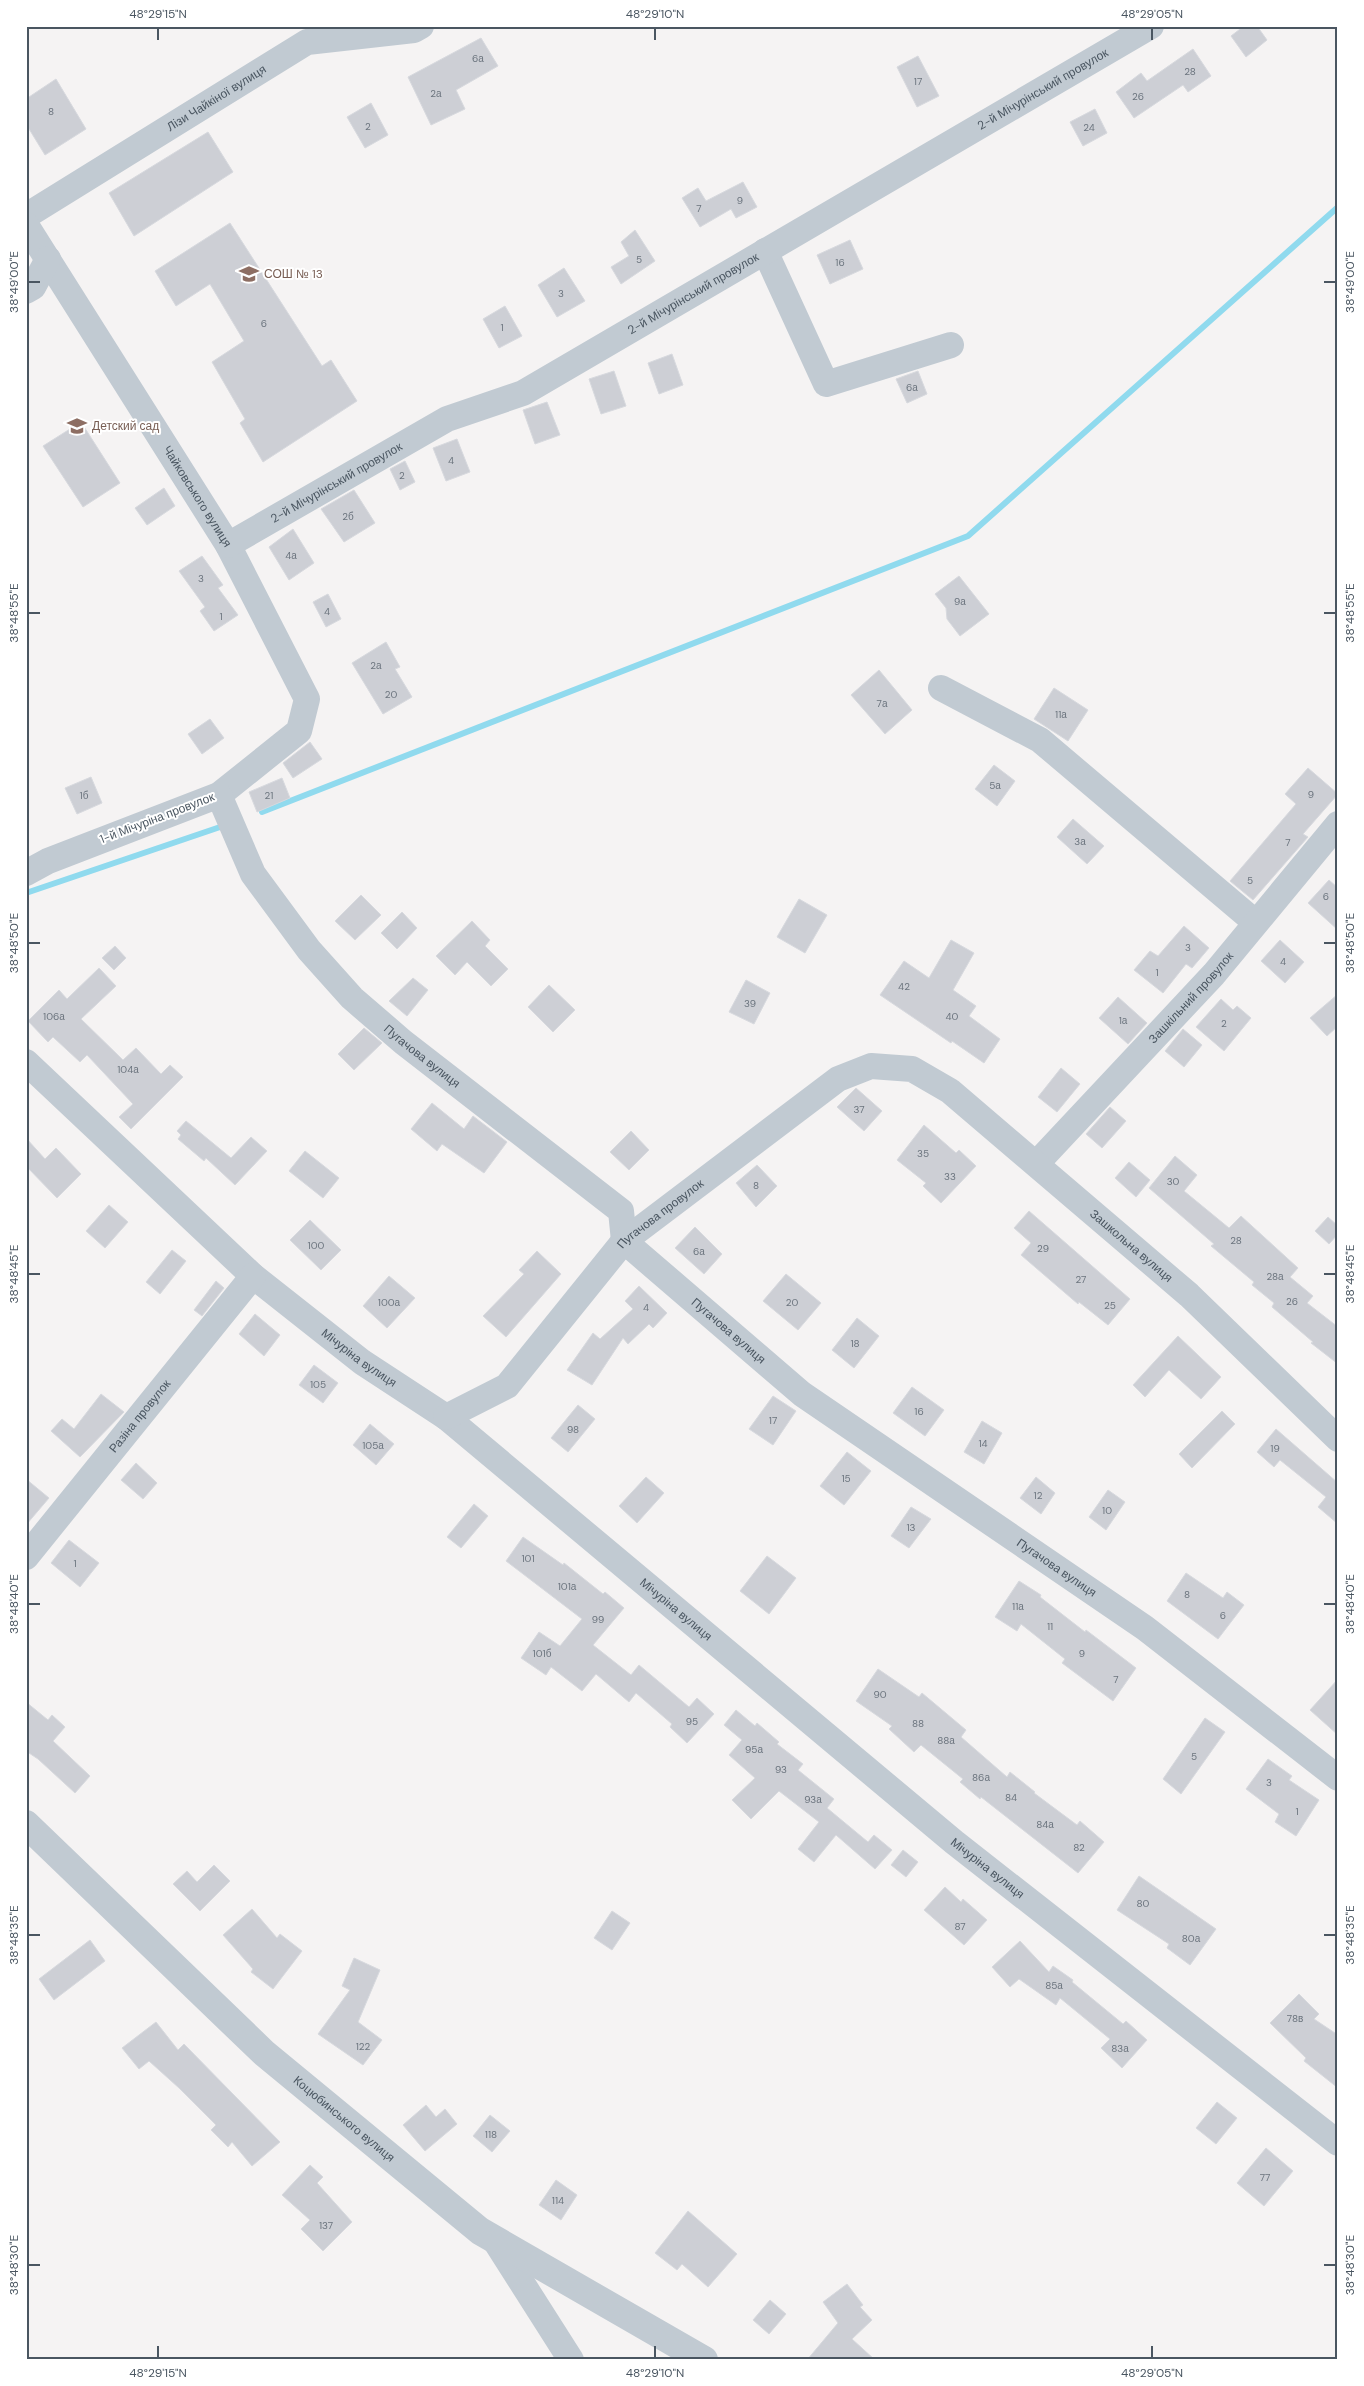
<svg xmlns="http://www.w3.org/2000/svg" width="1364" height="2386" font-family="'DM Sans',sans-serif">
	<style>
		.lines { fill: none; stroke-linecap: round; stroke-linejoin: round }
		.stream { stroke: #90daee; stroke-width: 6 }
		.building { fill: #cdcfd5; stroke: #d7d9de }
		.minor { stroke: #c1cad2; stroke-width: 26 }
		.tertiary { stroke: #c1cad2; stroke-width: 28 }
		.ticks { fill: none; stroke: #4a5661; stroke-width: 2 }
		.labels { text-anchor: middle; stroke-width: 4; stroke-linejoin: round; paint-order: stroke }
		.number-label { font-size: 10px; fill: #6b747e }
		.street-label { font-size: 12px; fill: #4a5661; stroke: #fff }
		.education-label { font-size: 12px; fill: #785e54; stroke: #fff; text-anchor: start }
		.neatline { fill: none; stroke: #4a5661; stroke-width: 2 }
		.ticks-label { font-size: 12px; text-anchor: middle; fill: #4a5661 }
	</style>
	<rect width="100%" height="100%" fill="#f5f3f3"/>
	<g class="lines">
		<path class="stream" d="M262,812L968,536L1338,207
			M26,893L226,825"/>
	</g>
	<path class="building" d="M1244,26H1257L1267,40L1246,57L1231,36Z
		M481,38L498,66L456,90L465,109L431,125L408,77Z
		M1193,49L1211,76L1188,92L1183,85L1134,118L1116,92L1141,73L1147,81Z
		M918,56L939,96L917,107L897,67Z
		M56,79L86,129L45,155L26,124V99Z
		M371,103L388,135L365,148L347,117Z
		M1095,109L1107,133L1083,146L1070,122Z
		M208,132L233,172L134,236L109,193Z
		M743,182L757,207L736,218L731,209L700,227L682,198L698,188L706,201Z
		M230,223L322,366L331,360L357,401L263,462L240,423L245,419L212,362L244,341L210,284L176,306L155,271Z
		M635,230L655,261L621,284L611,267L629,256L621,242Z
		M850,240L863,269L830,284L817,255Z
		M564,268L585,301L557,317L538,285Z
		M505,306L522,336L499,348L483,319Z
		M672,354L683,385L659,394L648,363Z
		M614,371L626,406L601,414L589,379Z
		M918,371L927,394L907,403L896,379Z
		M547,402L560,435L535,444L523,410Z
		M81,422L120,483L83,507L43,446Z
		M457,439L470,472L446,481L433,448Z
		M405,461L415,482L400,490L390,469Z
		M164,488L175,506L147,525L135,508Z
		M354,490L375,523L344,542L321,509Z
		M293,529L314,563L289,580L269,547Z
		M202,556L223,585L218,588L238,615L214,631L200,611L205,607L179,571Z
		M959,576L989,614L960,636L947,619L946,608L935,594Z
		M328,594L341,619L326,627L313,602Z
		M386,642L400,667L395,669L412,697L383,714L352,663Z
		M879,670L912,710L885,734L851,695Z
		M1054,688L1088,710L1068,741L1034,719Z
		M210,719L224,738L202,754L188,734Z
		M310,742L322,759L293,778L283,763Z
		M994,765L1015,781L997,806L975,789Z
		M1308,768L1338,794L1303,834L1308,837L1253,900L1230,881L1296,804L1285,794Z
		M91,777L102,803L77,814L65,788Z
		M282,778L290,798L257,812L249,792Z
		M1073,819L1104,846L1087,864L1057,837Z
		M1329,880L1338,888V930L1308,903Z
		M361,895L381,915L355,940L335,921Z
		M799,899L827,915L805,953L777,937Z
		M402,912L417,928L397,949L381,933Z
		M472,921L490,940L485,946L508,969L491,986L467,962L455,975L436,956Z
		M1184,926L1209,948L1192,968L1186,964L1163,993L1134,970L1150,951L1158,956Z
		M951,940L974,953L953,990L976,1006L969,1016L1000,1039L984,1063L952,1041L951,1043L880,995L904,961L929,978Z
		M1280,940L1304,962L1285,983L1261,961Z
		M115,946L126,958L114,970L102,958Z
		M99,968L116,986L81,1019L123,1060L136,1048L161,1074L170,1065L183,1077L131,1129L119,1117L133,1104L87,1055L80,1062L53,1037L48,1042L28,1021L59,990L67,999Z
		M413,978L428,990L407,1016L389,1001Z
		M746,980L770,993L754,1024L729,1012Z
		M549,985L575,1010L553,1032L528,1007Z
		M1338,994V1026L1327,1036L1310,1018Z
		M1118,997L1147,1023L1128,1044L1099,1018Z
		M1221,999L1233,1010L1237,1006L1251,1018L1224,1051L1196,1027Z
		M364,1028L382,1043L354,1070L338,1054Z
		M1183,1029L1202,1045L1184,1067L1165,1051Z
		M1061,1068L1080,1084L1057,1112L1038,1097Z
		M856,1088L882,1111L864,1131L837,1107Z
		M432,1103L464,1129L473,1116L507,1142L484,1173L442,1144L437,1151L411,1129Z
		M1110,1107L1126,1121L1102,1148L1086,1134Z
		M186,1121L231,1158L251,1137L267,1151L235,1185L206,1158L204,1161L178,1139L181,1135L177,1131Z
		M924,1125L956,1153L959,1150L976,1166L941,1203L923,1186L926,1183L897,1160Z
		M631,1131L649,1150L629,1170L610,1152Z
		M26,1138L45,1159L56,1148L81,1174L57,1198L26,1166Z
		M305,1151L339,1178L323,1198L289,1171Z
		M1175,1156L1197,1175L1184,1191L1229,1228L1241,1216L1298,1268L1290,1277L1313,1296L1307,1303L1338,1327V1364L1311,1343L1313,1342L1272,1307L1274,1303L1252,1285L1254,1282L1211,1246L1214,1244L1149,1188Z
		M1129,1162L1150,1180L1136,1197L1115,1178Z
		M757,1165L777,1186L756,1207L736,1183Z
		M109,1205L128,1222L105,1248L86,1231Z
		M1029,1211L1130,1299L1108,1325L1079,1302L1078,1304L1021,1255L1031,1243L1014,1228Z
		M1328,1217L1338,1226V1234L1329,1244L1315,1231Z
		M310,1220L341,1250L321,1270L290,1240Z
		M695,1227L722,1254L704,1274L675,1248Z
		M172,1250L186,1261L160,1294L146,1282Z
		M537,1251L561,1274L506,1337L483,1316L524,1274L519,1270Z
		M786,1274L821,1303L798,1330L763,1301Z
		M389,1276L415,1298L387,1328L363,1306Z
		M216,1281L224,1288L202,1316L194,1310Z
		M639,1286L667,1313L653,1328L649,1324L628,1344L623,1338L592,1385L567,1370L593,1333L600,1339L633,1309L625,1301Z
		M255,1314L280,1335L264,1356L239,1334Z
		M857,1318L879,1336L854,1368L832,1350Z
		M1178,1336L1221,1377L1201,1399L1169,1370L1145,1397L1133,1385Z
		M314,1365L338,1383L323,1403L299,1385Z
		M912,1387L944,1410L925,1436L893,1413Z
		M101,1394L124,1412L80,1457L51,1431L62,1419L74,1429Z
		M773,1396L796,1411L773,1445L749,1429Z
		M578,1405L595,1419L568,1452L551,1438Z
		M1222,1411L1235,1424L1192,1468L1179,1454Z
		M982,1421L1002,1433L984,1464L964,1452Z
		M370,1424L394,1444L376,1465L353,1445Z
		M1276,1429L1338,1483V1524L1318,1507L1326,1497L1280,1460L1274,1467L1257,1452Z
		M847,1452L871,1471L844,1505L820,1486Z
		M136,1463L157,1483L143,1499L121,1480Z
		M646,1477L664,1493L637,1523L619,1506Z
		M1036,1477L1055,1493L1041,1514L1020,1498Z
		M26,1479L49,1498L26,1525Z
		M1108,1490L1125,1502L1106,1530L1089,1517Z
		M474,1504L488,1516L461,1548L447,1537Z
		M911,1507L931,1519L909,1548L891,1536Z
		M523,1537L563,1565L564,1563L603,1594L605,1592L624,1608L593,1645L631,1675L639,1665L689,1707L697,1698L714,1714L687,1743L670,1727L672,1724L636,1693L629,1702L596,1674L582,1691L551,1667L546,1675L521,1658L539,1632L560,1646L582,1619L506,1561Z
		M69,1540L99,1563L80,1587L51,1563Z
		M767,1556L796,1578L769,1614L740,1591Z
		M1186,1573L1223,1598L1227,1592L1244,1605L1218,1639L1167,1601Z
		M1019,1581L1041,1595L1040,1597L1085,1632L1086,1630L1136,1668L1113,1701L1062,1663L1065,1659L1021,1624L1017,1631L995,1617Z
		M878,1669L919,1697L922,1693L966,1730L961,1737L1007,1777L1010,1772L1035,1792L1034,1793L1077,1825L1080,1821L1104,1842L1078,1873L981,1797L980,1799L960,1782L963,1779L921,1745L914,1752L889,1729L892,1726L856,1701Z
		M1338,1679V1735L1310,1710Z
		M26,1702L48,1720L52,1715L65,1727L53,1741L90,1776L75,1793L38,1759L26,1751Z
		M736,1710L755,1726L757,1723L779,1742L777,1744L803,1764L798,1770L834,1799L827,1808L868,1842L874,1835L892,1850L875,1869L836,1835L814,1862L798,1849L819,1822L779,1791L751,1819L732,1800L755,1778L729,1755L742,1740L724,1725Z
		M1205,1718L1225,1732L1181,1794L1163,1779Z
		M1268,1759L1292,1776L1289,1780L1319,1800L1296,1836L1275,1822L1279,1814L1246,1789Z
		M903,1850L918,1862L906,1877L891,1865Z
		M214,1865L230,1881L200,1911L173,1884L187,1871L197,1882Z
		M1139,1876L1216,1929L1190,1965L1167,1948L1169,1944L1117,1910Z
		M945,1887L961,1902L963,1899L987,1920L964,1945L924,1910Z
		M252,1909L277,1938L280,1934L302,1951L273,1989L251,1972L253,1969L223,1935Z
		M612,1911L630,1923L612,1950L594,1938Z
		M90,1940L105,1961L54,2000L39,1979Z
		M1020,1941L1049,1972L1053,1966L1073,1980L1072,1982L1123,2024L1126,2021L1147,2040L1122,2068L1101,2048L1110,2039L1060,1998L1056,2005L1019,1979L1010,1987L992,1967Z
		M354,1958L380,1970L358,2022L382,2040L363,2065L318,2034L350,1990L342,1986Z
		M1299,1994L1319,2014L1314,2019L1338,2035V2088L1304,2061L1306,2058L1270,2023Z
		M156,2022L178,2050L184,2044L280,2142L252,2166L232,2142L228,2147L211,2130L216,2125L179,2088L149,2061L139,2069L122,2048Z
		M1217,2102L1237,2118L1216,2144L1196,2128Z
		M426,2105L436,2117L445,2109L457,2124L425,2151L403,2125Z
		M490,2115L510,2131L492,2152L473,2136Z
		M1266,2148L1293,2171L1264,2206L1237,2183Z
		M310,2165L323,2177L317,2183L352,2222L323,2251L301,2229L310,2220L282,2195Z
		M556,2180L577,2195L561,2220L539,2205Z
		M688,2211L737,2254L708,2287L682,2264L677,2270L655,2253Z
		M847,2284L863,2305L860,2307L872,2320L852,2339L875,2360H807L838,2323L823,2302Z
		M770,2300L786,2314L769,2334L753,2320Z"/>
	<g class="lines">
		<g class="minor">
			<path id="s1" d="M26,216L307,42L414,30L421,26"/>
			<path id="s2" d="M26,225L228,545L307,699L299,731L219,795L48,861L26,873"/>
			<path d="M765,251L826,384L951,345"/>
			<path d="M26,291L33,287L48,259"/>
			<path id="s3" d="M228,545L447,419L523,393L1151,26"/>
			<path d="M941,688L1040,740L1255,922"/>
			<path id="s4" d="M219,795L253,874L309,950L352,998L403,1042L621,1211L624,1241L802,1394L1145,1628L1338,1778"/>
			<path id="s5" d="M26,1062L253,1276L362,1362L446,1417L954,1842L1338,2143"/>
			<path id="s6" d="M1037,1163L1214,974L1338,824"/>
			<path id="s7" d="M446,1417L507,1386L624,1241L838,1079L871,1066L912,1069L950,1091L1189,1295L1338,1439"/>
			<path id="s8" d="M26,1557L253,1276"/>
			<path d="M494,2239L571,2360"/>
		</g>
		<path class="tertiary" id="s9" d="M26,1824L264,2053L480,2231L704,2360"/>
	</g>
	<path class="ticks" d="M158,28V40M655,28V40M1152,28V40M28,282H40M1324,282H1336M28,613H40M1324,613H1336M28,943H40M1324,943H1336M28,1274H40M1324,1274H1336M28,1604H40M1324,1604H1336M28,1935H40M1324,1935H1336M28,2265H40M1324,2265H1336M158,2346V2358M655,2346V2358M1152,2346V2358"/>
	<defs>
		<symbol id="school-bare" viewBox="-9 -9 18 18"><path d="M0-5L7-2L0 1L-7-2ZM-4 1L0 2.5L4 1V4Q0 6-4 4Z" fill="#8d6e63" stroke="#fff" stroke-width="2.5" paint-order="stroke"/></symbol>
	</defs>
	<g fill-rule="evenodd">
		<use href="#school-bare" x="235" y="260" width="28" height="28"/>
		<use href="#school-bare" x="63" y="412" width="28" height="28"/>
	</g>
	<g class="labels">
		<g class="number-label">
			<text x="478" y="62">6а</text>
			<text x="1190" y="75">28</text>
			<text x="918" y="85">17</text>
			<text x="436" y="97">2а</text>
			<text x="1138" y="100">26</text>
			<text x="51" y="115">8</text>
			<text x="368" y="130">2</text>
			<text x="1089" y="131">24</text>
			<text x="740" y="204">9</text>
			<text x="699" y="212">7</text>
			<text x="639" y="263">5</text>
			<text x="840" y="266">16</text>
			<text x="561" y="297">3</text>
			<text x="264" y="327">6</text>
			<text x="502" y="331">1</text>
			<text x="912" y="391">6а</text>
			<text x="451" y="464">4</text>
			<text x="402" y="479">2</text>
			<text x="348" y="520">2б</text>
			<text x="291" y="559">4а</text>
			<text x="201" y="582">3</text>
			<text x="960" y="605">9а</text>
			<text x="327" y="615">4</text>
			<text x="221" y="620">1</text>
			<text x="376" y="669">2а</text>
			<text x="391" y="698">20</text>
			<text x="882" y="707">7а</text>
			<text x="1061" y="718">11а</text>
			<text x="995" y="789">5а</text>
			<text x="1311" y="798">9</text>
			<text x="84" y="799">1б</text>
			<text x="269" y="799">21</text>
			<text x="1080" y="845">3а</text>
			<text x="1288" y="846">7</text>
			<text x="1250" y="884">5</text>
			<text x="1326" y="900">6</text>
			<text x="1188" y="951">3</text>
			<text x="1283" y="965">4</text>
			<text x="1157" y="976">1</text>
			<text x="904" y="990">42</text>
			<text x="750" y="1007">39</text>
			<text x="54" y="1020">106а</text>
			<text x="952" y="1020">40</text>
			<text x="1123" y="1024">1а</text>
			<text x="1224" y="1027">2</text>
			<text x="128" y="1073">104а</text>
			<text x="859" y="1113">37</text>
			<text x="923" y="1157">35</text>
			<text x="950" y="1180">33</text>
			<text x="1173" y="1185">30</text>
			<text x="756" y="1189">8</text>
			<text x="1236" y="1244">28</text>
			<text x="316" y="1249">100</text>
			<text x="1043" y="1252">29</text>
			<text x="699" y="1255">6а</text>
			<text x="1275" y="1280">28а</text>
			<text x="1081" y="1283">27</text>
			<text x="1292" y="1305">26</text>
			<text x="389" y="1306">100а</text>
			<text x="792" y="1306">20</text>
			<text x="1110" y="1309">25</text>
			<text x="646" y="1311">4</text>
			<text x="855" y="1347">18</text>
			<text x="318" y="1388">105</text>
			<text x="919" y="1415">16</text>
			<text x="773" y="1424">17</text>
			<text x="573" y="1433">98</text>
			<text x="983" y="1447">14</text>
			<text x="373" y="1449">105а</text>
			<text x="1275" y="1452">19</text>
			<text x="846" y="1482">15</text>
			<text x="1038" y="1499">12</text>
			<text x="1107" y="1514">10</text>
			<text x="911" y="1531">13</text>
			<text x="528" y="1562">101</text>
			<text x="75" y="1567">1</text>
			<text x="567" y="1590">101а</text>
			<text x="1187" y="1598">8</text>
			<text x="1018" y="1610">11а</text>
			<text x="1223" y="1619">6</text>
			<text x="598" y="1623">99</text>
			<text x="1050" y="1630">11</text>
			<text x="542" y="1657">101б</text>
			<text x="1082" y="1657">9</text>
			<text x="1116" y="1683">7</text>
			<text x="880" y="1698">90</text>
			<text x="692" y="1725">95</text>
			<text x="918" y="1727">88</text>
			<text x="946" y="1744">88а</text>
			<text x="754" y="1753">95а</text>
			<text x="1194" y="1760">5</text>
			<text x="781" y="1773">93</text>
			<text x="981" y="1781">86а</text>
			<text x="1269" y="1786">3</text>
			<text x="1011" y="1801">84</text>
			<text x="813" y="1803">93а</text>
			<text x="1297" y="1815">1</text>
			<text x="1045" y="1828">84а</text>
			<text x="1079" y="1851">82</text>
			<text x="1143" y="1907">80</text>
			<text x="960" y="1930">87</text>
			<text x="1191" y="1942">80а</text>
			<text x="1054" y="1989">85а</text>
			<text x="1295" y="2022">78в</text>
			<text x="363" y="2050">122</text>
			<text x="1120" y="2052">83а</text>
			<text x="491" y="2138">118</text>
			<text x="1265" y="2181">77</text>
			<text x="558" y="2204">114</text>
			<text x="326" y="2229">137</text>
		</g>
		<g class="street-label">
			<text dy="4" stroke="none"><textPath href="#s3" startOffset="935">2-й Мічурінський провулок</textPath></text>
			<text dy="4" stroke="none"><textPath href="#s1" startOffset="224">Лізи Чайкіної вулиця</textPath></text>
			<text dy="4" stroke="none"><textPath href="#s3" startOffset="530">2-й Мічурінський провулок</textPath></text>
			<text dy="4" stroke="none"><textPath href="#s3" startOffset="125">2-й Мічурінський провулок</textPath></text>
			<text dy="4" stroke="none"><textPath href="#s2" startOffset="321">Чайковського вулиця</textPath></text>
			<text transform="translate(157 818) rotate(-21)" y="4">1-й Мічуріна провулок</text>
			<text dy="4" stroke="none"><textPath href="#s6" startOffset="226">Зашкільний провулок</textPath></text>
			<text dy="4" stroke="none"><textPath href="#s4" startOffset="336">Пугачова вулиця</textPath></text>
			<text dy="4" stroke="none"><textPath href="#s7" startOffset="300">Пугачова провулок</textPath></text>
			<text dy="4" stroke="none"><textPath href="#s7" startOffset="882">Зашкольна вулиця</textPath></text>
			<text dy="4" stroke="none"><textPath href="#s4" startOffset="756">Пугачова вулиця</textPath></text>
			<text dy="4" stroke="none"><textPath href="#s5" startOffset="446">Мічуріна вулиця</textPath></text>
			<text dy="4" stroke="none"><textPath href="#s8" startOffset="181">Разіна провулок</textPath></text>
			<text dy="4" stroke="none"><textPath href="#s4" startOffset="1161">Пугачова вулиця</textPath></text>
			<text dy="4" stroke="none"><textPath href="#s5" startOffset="851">Мічуріна вулиця</textPath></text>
			<text dy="4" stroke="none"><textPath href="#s5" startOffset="1256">Мічуріна вулиця</textPath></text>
			<text dy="4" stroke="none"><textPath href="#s9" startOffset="434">Коцюбинського вулиця</textPath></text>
		</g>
		<g class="education-label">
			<text x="264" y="278">СОШ № 13</text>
			<text x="92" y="430">Детский сад</text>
		</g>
	</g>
	<rect width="1364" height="2386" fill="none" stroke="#ffffff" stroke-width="55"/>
	<rect x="28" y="28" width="1308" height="2330" class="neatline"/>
	<g class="ticks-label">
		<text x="158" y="18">48°29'15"N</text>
		<text x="655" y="18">48°29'10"N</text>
		<text x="1152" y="18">48°29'05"N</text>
		<text transform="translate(1350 282) rotate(-90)" y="4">38°49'00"E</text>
		<text transform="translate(14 282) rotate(-90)" y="4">38°49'00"E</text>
		<text transform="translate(1350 613) rotate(-90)" y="4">38°48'55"E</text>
		<text transform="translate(14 613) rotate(-90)" y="4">38°48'55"E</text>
		<text transform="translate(1350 943) rotate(-90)" y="4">38°48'50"E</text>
		<text transform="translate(14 943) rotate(-90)" y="4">38°48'50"E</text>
		<text transform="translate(1350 1274) rotate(-90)" y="4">38°48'45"E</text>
		<text transform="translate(14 1274) rotate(-90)" y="4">38°48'45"E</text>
		<text transform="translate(14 1604) rotate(-90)" y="4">38°48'40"E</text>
		<text transform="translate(1350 1604) rotate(-90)" y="4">38°48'40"E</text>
		<text transform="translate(14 1935) rotate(-90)" y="4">38°48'35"E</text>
		<text transform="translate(1350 1935) rotate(-90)" y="4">38°48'35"E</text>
		<text transform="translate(14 2265) rotate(-90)" y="4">38°48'30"E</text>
		<text transform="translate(1350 2265) rotate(-90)" y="4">38°48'30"E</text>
		<text x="158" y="2377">48°29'15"N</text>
		<text x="655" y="2377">48°29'10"N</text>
		<text x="1152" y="2377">48°29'05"N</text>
	</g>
</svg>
